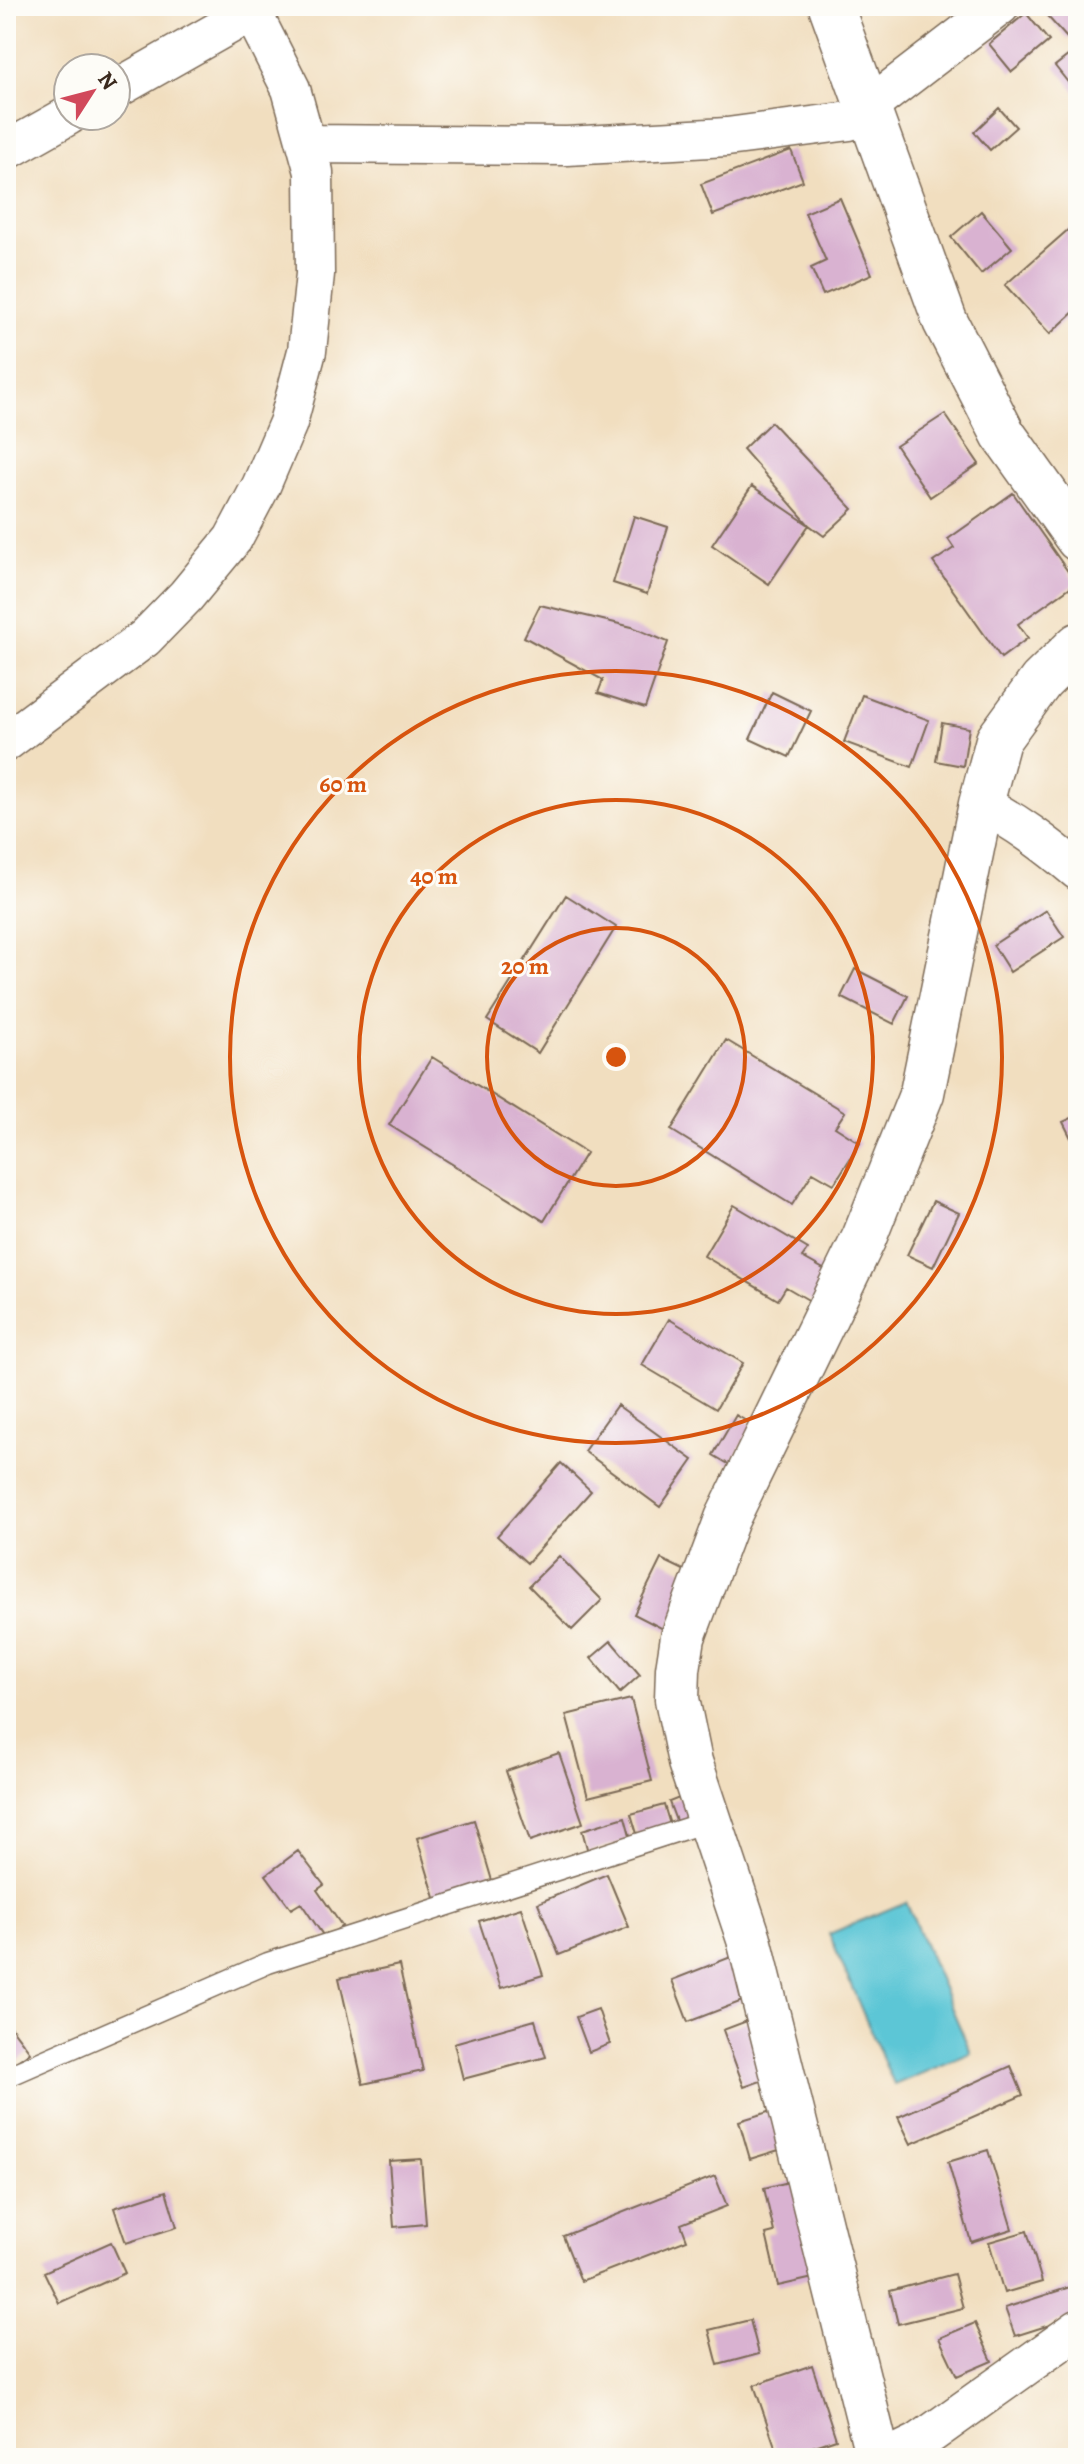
<svg xmlns="http://www.w3.org/2000/svg" width="1084" height="2464" font-family="Alegreya,serif">
	<style>
		.water { fill: #5bc6d6; stroke: #4b787a; stroke-width: 2 }
		.building { fill: #d9b2d1 }
		.lines { fill: none; stroke-linecap: round; stroke-linejoin: round }
		.lane-casing { stroke: #7b6956; stroke-width: 23 }
		.street-casing { stroke: #7b6956; stroke-width: 41 }
		.secondary-casing { stroke: #7b6956; stroke-width: 47 }
		.lane { stroke: #fff; stroke-width: 20 }
		.street { stroke: #fff; stroke-width: 38 }
		.secondary { stroke: #fff; stroke-width: 44 }
		.ring { fill: none; stroke: #d7540e; stroke-width: 4 }
		.centre { fill: #d7540e; stroke: #fdfcf7; stroke-width: 4 }
		.ring-label { font-size: 24px; text-anchor: middle; font-weight: bold; fill: #d7540e; stroke: #fdfcf7; stroke-width: 6; stroke-linejoin: round; paint-order: stroke }
	</style>
	<rect width="100%" height="100%" fill="#fdfcf7"/>
	<filter id="ink" filterUnits="userSpaceOnUse"><feTurbulence type="fractalNoise" baseFrequency=".0125" numOctaves="2"/><feDisplacementMap in="SourceGraphic" scale="16" xChannelSelector="R" yChannelSelector="G"/><feConvolveMatrix kernelMatrix="1 2 1 2 8 2 1 2 1" color-interpolation-filters="sRGB"/></filter>
	<filter id="wash" filterUnits="userSpaceOnUse"><feTurbulence type="fractalNoise" baseFrequency=".006" numOctaves="4" result="noise"/><feDisplacementMap in="SourceGraphic" scale="32" xChannelSelector="R" yChannelSelector="G"/><feGaussianBlur stdDeviation="1.8" result="paint"/><feColorMatrix in="noise" values="0 0 0 0 0 0 0 0 0 0 0 0 0 0 0 0 0 1.4 0 .05"/><feComposite in="paint" operator="in"/></filter>
	<g filter="url(#wash)">
		<rect width="100%" height="100%" fill="#f1debf"/>
		<path class="water" d="M906,1902L971,2053L894,2085L829,1934Z"/>
		<g id="blocks">
			<path class="building" d="M1038,6H1078V30L1068,39Z
				M1026,13L1049,41L1012,72L989,44Z
				M1078,48V95L1055,66Z
				M999,108L1016,127L990,150L974,132Z
				M791,150L803,181L713,215L701,184Z
				M840,198L872,274L823,295L811,268L826,261L805,213Z
				M981,211L1012,248L981,274L951,237Z
				M1078,221V308L1050,334L1005,285Z
				M945,414L979,464L930,497L896,446Z
				M771,422L853,509L824,536L809,525L769,584L712,545L752,486L809,525L743,449Z
				M1013,493L1076,583L1018,624L1028,638L1001,658L933,562L954,548L948,539Z
				M634,516L668,527L647,594L613,583Z
				M540,605L632,627L668,642L645,708L598,693L603,680L524,637Z
				M772,692L811,711L789,757L750,739Z
				M862,695L929,720L912,767L844,742Z
				M942,723L969,728L963,766L936,761Z
				M566,895L616,927L538,1053L487,1020Z
				M1046,910L1064,937L1010,972L993,945Z
				M855,969L908,996L894,1024L841,997Z
				M726,1040L845,1112L835,1127L860,1143L834,1184L813,1172L792,1205L671,1130Z
				M432,1057L586,1153L544,1221L389,1125Z
				M1078,1115V1152L1063,1122Z
				M933,1201L959,1213L933,1267L907,1255Z
				M734,1205L808,1249L802,1257L834,1275L817,1305L786,1287L778,1300L704,1256Z
				M669,1319L743,1363L716,1409L642,1365Z
				M617,1405L693,1460L660,1507L584,1451Z
				M736,1415L753,1425L730,1465L713,1455Z
				M561,1463L591,1491L527,1563L497,1536Z
				M559,1556L602,1600L572,1630L529,1586Z
				M661,1559L694,1575L667,1631L634,1614Z
				M611,1641L640,1675L620,1693L591,1658Z
				M631,1699L652,1781L588,1797L566,1715Z
				M559,1753L583,1823L530,1841L506,1771Z
				M684,1796L693,1821L678,1826L669,1802Z
				M664,1805L671,1828L638,1837L631,1814Z
				M625,1817L631,1839L588,1852L582,1830Z
				M474,1820L493,1884L436,1901L417,1838Z
				M298,1851L324,1885L317,1890L342,1926L325,1938L301,1903L291,1909L266,1875Z
				M607,1874L629,1927L559,1955L538,1903Z
				M521,1908L543,1975L501,1988L479,1921Z
				M741,1953L758,1995L688,2022L672,1980Z
				M399,1965L423,2071L363,2084L339,1978Z
				M598,2009L610,2044L589,2052L576,2017Z
				M760,2016L781,2074L744,2087L723,2030Z
				M6,2020L30,2052L6,2069Z
				M535,2020L546,2057L463,2079L454,2043Z
				M1011,2066L1023,2095L911,2144L898,2117Z
				M784,2107L795,2145L750,2159L739,2121Z
				M988,2150L1012,2229L971,2242L948,2162Z
				M421,2159L426,2224L394,2227L389,2161Z
				M715,2176L727,2206L681,2224L687,2240L581,2281L563,2236Z
				M793,2181L822,2276L778,2286L766,2234L774,2232L764,2188Z
				M166,2191L177,2227L126,2243L114,2208Z
				M1027,2231L1042,2282L1004,2293L989,2242Z
				M111,2242L125,2273L59,2303L44,2272Z
				M954,2274L963,2308L898,2324L890,2291Z
				M1070,2287L1078,2316L1015,2336L1005,2308Z
				M750,2320L759,2354L718,2365L709,2330Z
				M975,2323L992,2361L957,2376L939,2338Z
				M812,2365L836,2439L779,2458L754,2385Z"/>
		</g>
	</g>
	<g filter="url(#ink)">
		<use href="#blocks" fill-opacity="0" stroke="#7b6956" stroke-width="2"/>
		<g class="lines">
			<defs>
				<path id="lane" d="M6,2077L268,1963L709,1821"/>
				<path id="street" d="M116,89L262,6
					M307,144L567,146L727,137L850,121L1000,6
					M6,151L68,116
					M6,742L145,638L186,596L233,539L261,486L288,423L307,351L315,274L314,172L291,89L249,6
					M981,804C1017,822 1047,845 1078,871
					M887,2458L918,2443L1078,2329"/>
				<path id="secondary" d="M831,6L945,321L1003,434L1078,539
					M878,2458L749,1939L690,1762L677,1699L678,1669L683,1637L727,1519L864,1238L922,1093L981,804L998,740L1041,681L1078,645"/>
			</defs>
			<use href="#lane" class="lane-casing"/>
			<use href="#street" class="street-casing"/>
			<use href="#secondary" class="secondary-casing"/>
			<use href="#lane" class="lane"/>
			<use href="#street" class="street"/>
			<use href="#secondary" class="secondary"/>
		</g>
	</g>
	<g class="ring">
		<circle cx="616" cy="1057" r="129"/>
		<circle cx="616" cy="1057" r="257"/>
		<circle cx="616" cy="1057" r="386"/>
	</g>
	<circle cx="616" cy="1057" r="12" class="centre"/>
	<g class="ring-label">
		<text x="343" y="792">60 m</text>
		<text x="434" y="884">40 m</text>
		<text x="525" y="974">20 m</text>
	</g>
	<rect width="1084" height="2464" fill="none" stroke="#fdfcf7" stroke-width="32"/>
	<g transform="translate(92 92) rotate(54)"><circle r="38" fill="#fdfcf7" stroke="#afa8a0" stroke-width="2"/>
	<path d="M0-6L14 30L0 20L-14 30Z" fill="#d1495b"/>
	<text y="-12" font-size="22" font-weight="bold" text-anchor="middle" fill="#3b2a1e">N</text>
	</g>
</svg>
